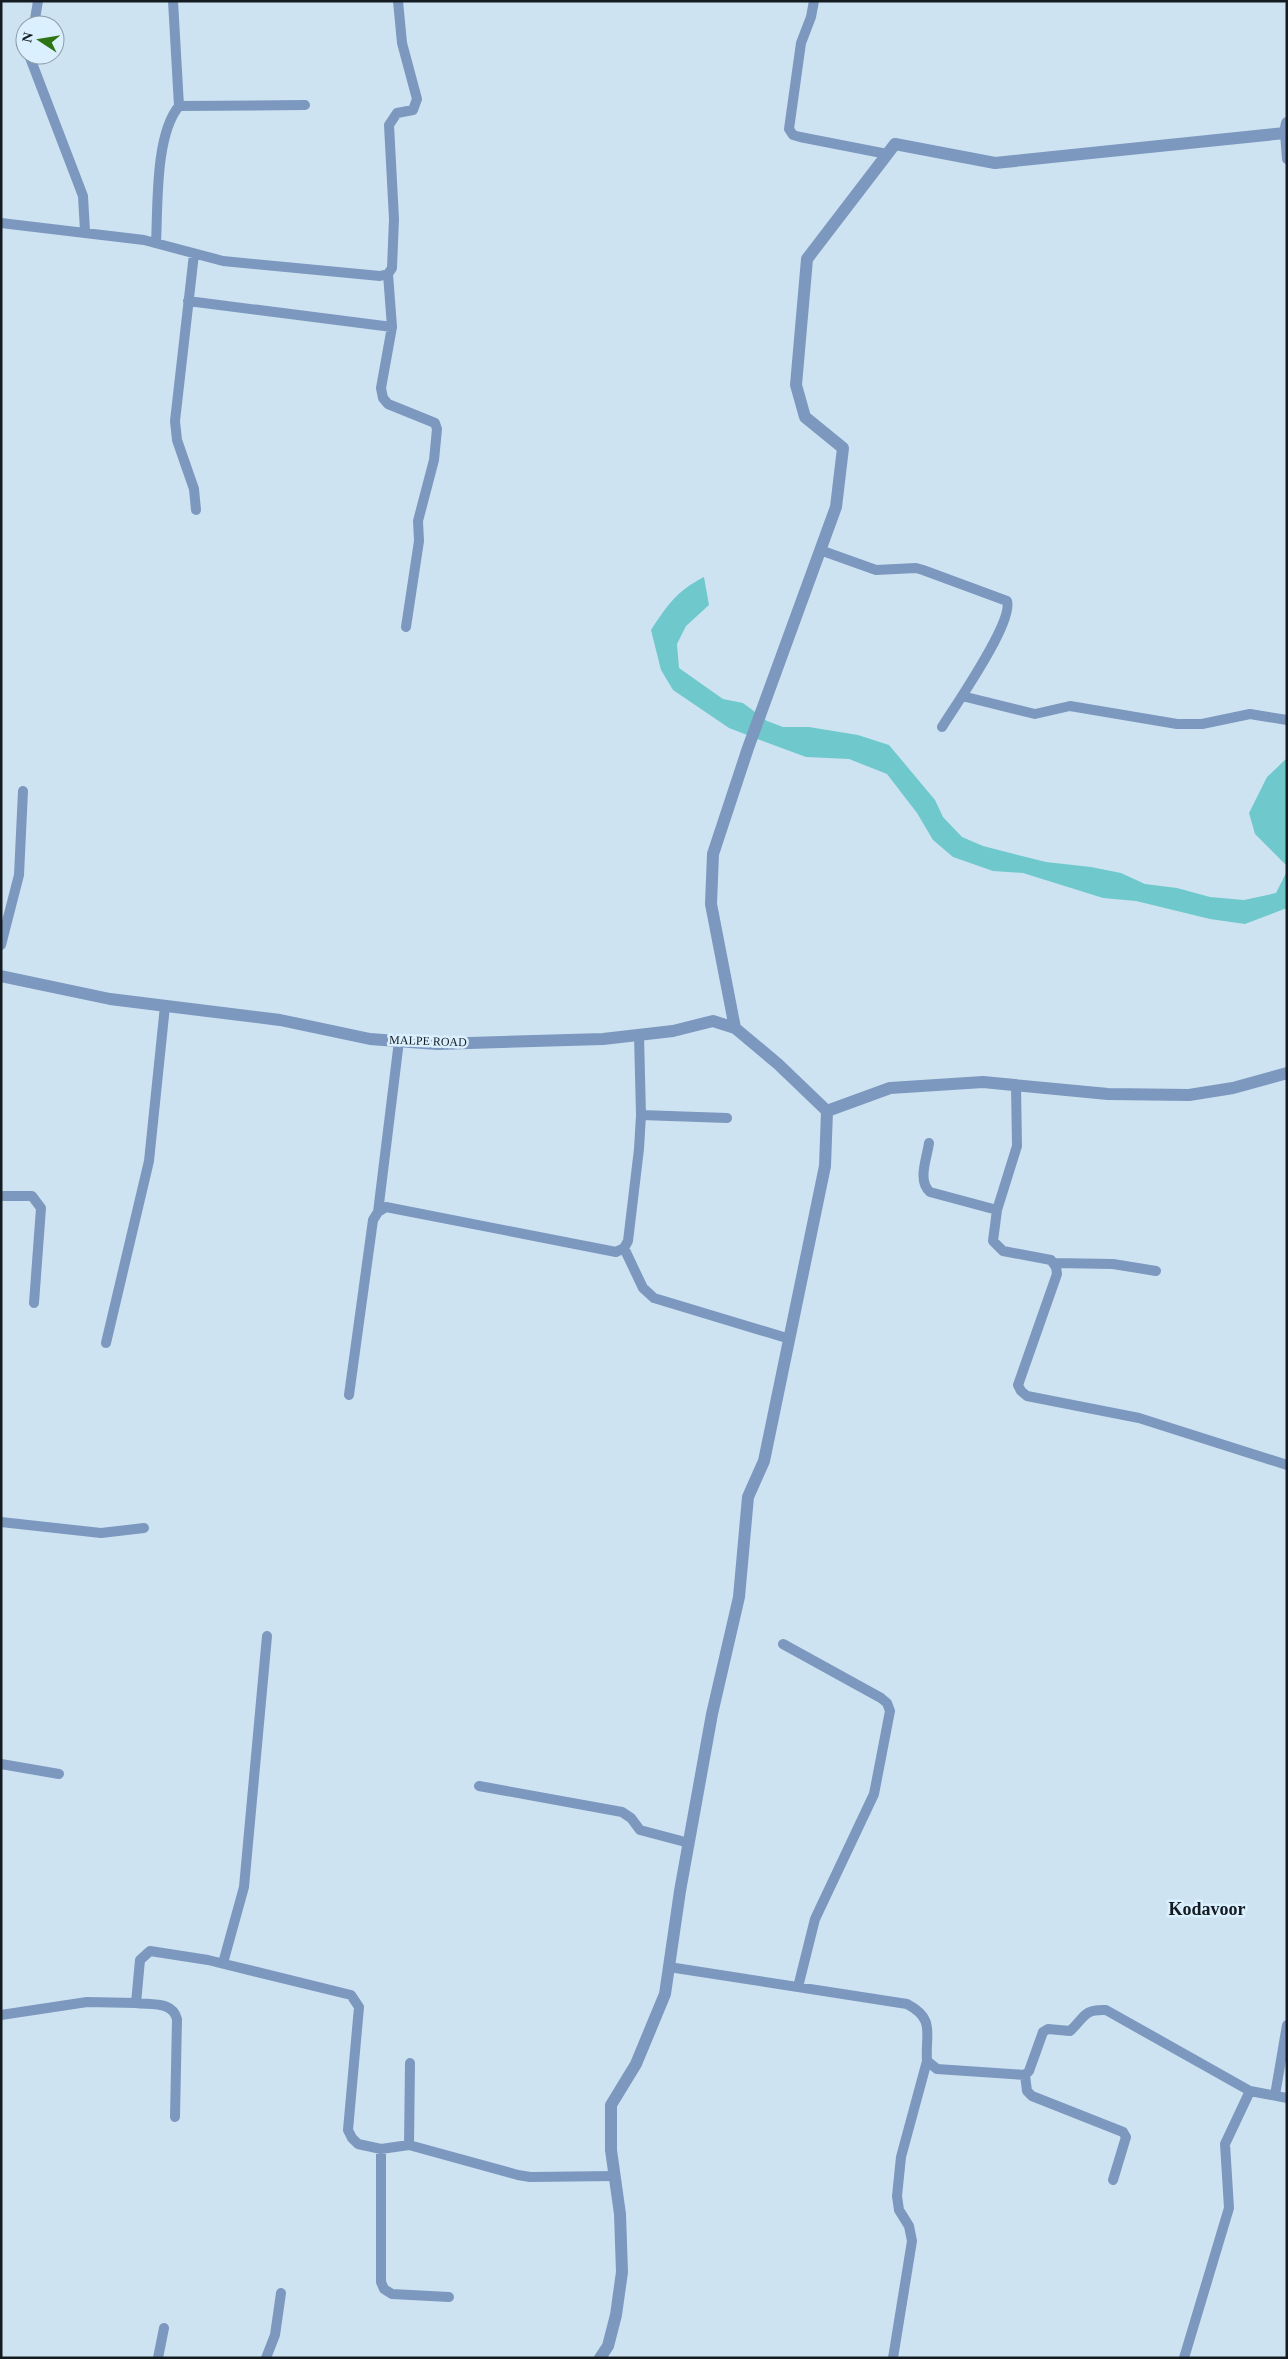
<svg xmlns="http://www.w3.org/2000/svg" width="1288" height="2359" font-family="'Times New Roman',serif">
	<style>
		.water { fill: #6fc9cc }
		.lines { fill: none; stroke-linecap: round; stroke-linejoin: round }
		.minor { stroke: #7d98bf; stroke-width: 10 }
		.tertiary { stroke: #7d98bf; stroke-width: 12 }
		.labels { text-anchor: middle; stroke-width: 5; stroke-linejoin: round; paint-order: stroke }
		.street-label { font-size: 12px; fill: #141c21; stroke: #dbf0ff }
		.district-label { font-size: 18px; font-weight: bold; fill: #141c21; stroke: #dbf0ff }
	</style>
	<rect width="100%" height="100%" fill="#cee3f2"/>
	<path class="water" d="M704,577L709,605L686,626L677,644L679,668L723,699L743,703L767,721L783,727H809L858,735L889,745L935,800L943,817L962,837L983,846L1046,862L1091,867L1121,873L1145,884L1177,888L1210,897L1244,900L1276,893L1287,871V908L1245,924L1210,919L1136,901L1103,898L1023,873L993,871L953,857L933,840L917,813L887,774L849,759L806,757L768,743L729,728L673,690L661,670L651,630C668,604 677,591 704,577Z
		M1287,758V866L1255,834L1249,813L1267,777Z"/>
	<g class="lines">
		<path class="minor" d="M173,1L179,106
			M814,1L811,17L801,43L789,129L793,135L800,137L887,154
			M34,25L38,1
			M29,55L83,196L85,231
			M1285,133L1287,159
			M1,223L144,240L223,261L380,276L388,274L392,268L394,219L389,125L397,113L413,110L417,99L402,43L398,1
			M156,243C158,205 155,135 179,106L305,105
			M194,254L175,421L177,440L194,489L196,510
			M388,274L392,327L381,388L383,398L388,404L435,423L437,429L434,460L418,521L419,541L406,627
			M188,301L392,327
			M820,550L876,570L916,568L923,570L1007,601C1014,622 955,706 942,727
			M962,696L1035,714L1070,706L1177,724H1202L1250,714L1287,720
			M1,945L19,875L23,791
			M1016,1085L1017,1146L997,1210L993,1241L1003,1251L1051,1260L1056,1267L1057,1274L1018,1385L1021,1391L1027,1396L1139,1418L1287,1465
			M641,1115L727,1118
			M929,1143C927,1158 917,1181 930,1192L997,1210
			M1,1196H32L41,1208L34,1303
			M378,1212L399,1041
			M624,1248L643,1288L654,1298L790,1339
			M1054,1263L1113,1264L1156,1271
			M106,1343L149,1161L165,1006
			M349,1395L373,1220L378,1212L386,1207L616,1252L624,1248L628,1241L639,1149L641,1115L639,1035
			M1,1522L101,1533L144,1528
			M783,1644L881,1698L887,1703L890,1711L874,1794L815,1919L798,1987
			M1,1764L59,1774
			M479,1786L622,1812L631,1818L640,1830L689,1843
			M223,1963L244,1887L267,1636
			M669,1967L907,2004C936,2019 925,2034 927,2061L937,2069L1025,2075L1029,2071L1043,2032L1048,2029L1070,2031C1085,2018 1082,2009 1106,2010L1250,2091L1287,2098
			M136,2003C152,2005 172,2001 177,2019L175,2117
			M1,2015L87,2002L136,2003L140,1960L150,1951L208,1960L351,1995L359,2007L348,2130L352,2138L358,2144L381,2149L409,2145L518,2175L530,2177L615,2176
			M1025,2075L1027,2091L1032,2096L1123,2132L1126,2137L1113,2180
			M1275,2095L1287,2025
			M409,2145L410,2063
			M381,2149V2282L384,2289L392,2294L449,2297
			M158,2358L164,2328
			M266,2358L275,2335L281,2293
			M893,2358L912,2241L909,2226L899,2210L897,2196L901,2157L927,2061
			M1184,2358L1229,2208L1225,2144L1250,2091"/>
		<path class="tertiary" d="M1,976L110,999L280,1020L370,1039L437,1044L603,1039L673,1031L713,1021L735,1028L778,1064L827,1111
			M735,1028L711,904L713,854L748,748L836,507L843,448L805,417L796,385L807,259L895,144L995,163L1285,133L1287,123
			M827,1111L890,1088L983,1082L1108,1094L1189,1095L1233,1088L1287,1073
			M600,2358L608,2346L616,2315L622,2272L620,2214L611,2150V2105L636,2064L665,1994L680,1891L712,1714L739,1597L748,1497L764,1461L825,1166L827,1111"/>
	</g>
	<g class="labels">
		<g class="street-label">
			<text transform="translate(428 1041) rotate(2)" y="4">MALPE ROAD</text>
		</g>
		<g class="district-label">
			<text x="1207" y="1915">Kodavoor</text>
		</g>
	</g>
	<rect width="1288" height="2359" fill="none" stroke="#141c21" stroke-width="5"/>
	<g transform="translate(40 40) rotate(282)"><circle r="24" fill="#dbf0ff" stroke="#8b9ba6"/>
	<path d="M0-4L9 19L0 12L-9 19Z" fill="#2d7415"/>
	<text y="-8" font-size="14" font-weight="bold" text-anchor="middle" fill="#141c21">N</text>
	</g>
</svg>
